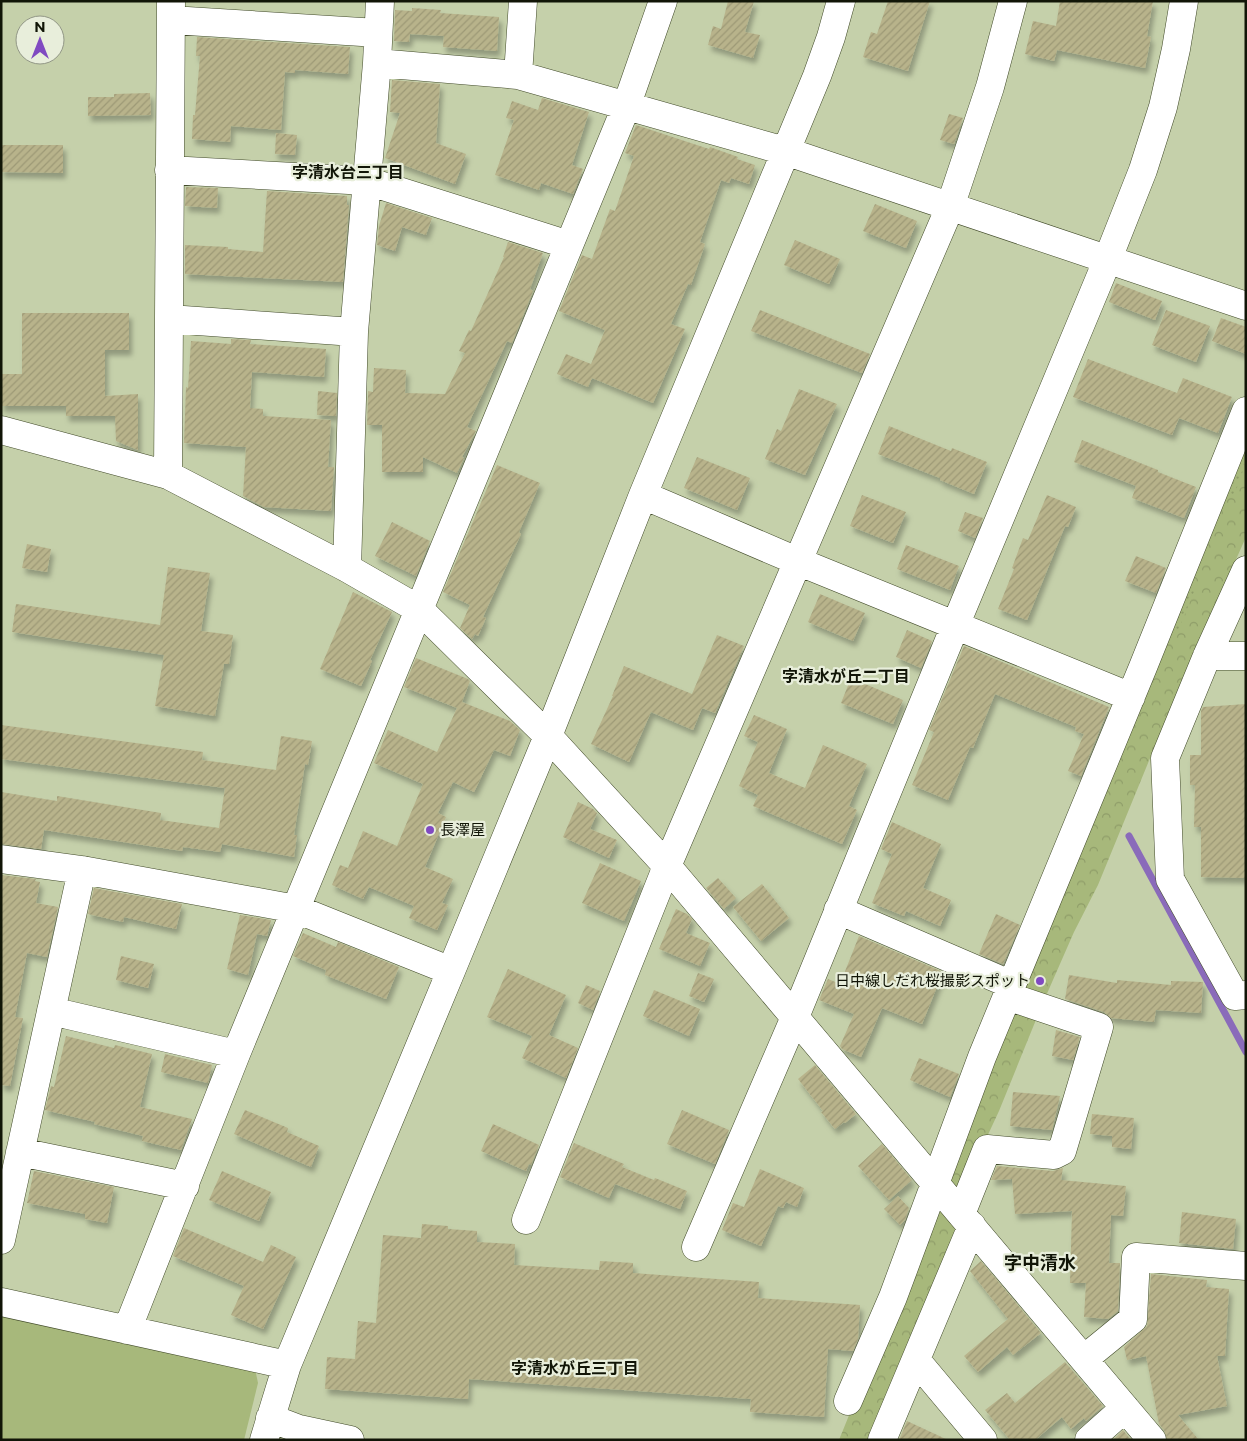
<svg xmlns="http://www.w3.org/2000/svg" width="1247" height="1441" font-family="Montserrat,'Noto Sans JP',sans-serif">
	<style>
		.park { fill: url(#park-crowns) }
		.garden { fill: url(#garden-dots) }
		.pitch { fill: #a7b87b }
		.lines { fill: none; stroke-linecap: round; stroke-linejoin: round }
		.stream { stroke: #8a6bba; stroke-width: 7 }
		.building { fill: url(#building-hatch); filter: url(#shadow) }
		.minor-casing { stroke: #414a29; stroke-width: 29 }
		.minor { stroke: #fff; stroke-width: 28 }
		.poi-dot { fill: #804ac1; stroke: #e8eedb; stroke-width: 2 }
		.labels { text-anchor: middle; stroke-width: 4.5; stroke-linejoin: round; paint-order: stroke }
		.poi-label { font-size: 15px; fill: #111507; stroke: #e8eedb; text-anchor: start }
		.neighbourhood-label { font-size: 16px; font-weight: bold; fill: #111507; stroke: #e8eedb }
		.quarter-label { font-size: 18px; font-weight: bold; fill: #111507; stroke: #e8eedb }
	</style>
	<defs>
		<pattern id="park-crowns" width="20" height="18" patternUnits="userSpaceOnUse" patternTransform="scale(1.25)"><rect width="20" height="18" fill="#a7b87b"/><path d="M2 6a3 3 0 1 1 6 0M12 15a3 3 0 1 1 6 0" fill="none" stroke="#8f9d69"/></pattern>
		<pattern id="garden-dots" width="8" height="8" patternUnits="userSpaceOnUse" patternTransform="scale(1.25)"><rect width="8" height="8" fill="#a7b87b"/><path d="M2 2h.1M6 6h.1" fill="none" stroke="#8f9d69" stroke-width="1.8" stroke-linecap="round"/></pattern>
		<pattern id="building-hatch" width="6" height="6" patternUnits="userSpaceOnUse" patternTransform="scale(1.25)"><rect width="6" height="6" fill="#b8b38b"/><path d="M-1 1l2-2M0 6l6-6M5 7l2-2" fill="none" stroke="#9d9976"/></pattern>
		<filter id="shadow"><feDropShadow dx="3" dy="5.5" stdDeviation="2.5" flood-color="#0004"/></filter>
	</defs>
	<rect width="100%" height="100%" fill="#c5d0aa"/>
	<path class="park" d="M1246,429V537L1178,690L1098,885L1074,932L1042,1005L999,1111L959,1197L945,1182Z
		M933,1208H940L954,1223L955,1232L870,1440H839Z"/>
	<path class="garden" d="M1237,462L1245,465L1234,496L1225,493Z
		M1187,584L1196,587L1178,631L1169,628Z"/>
	<path class="pitch" d="M1,1313L254,1364L258,1383L244,1440H1Z"/>
	<g class="lines">
		<path class="stream" d="M1129,836L1246,1052"/>
	</g>
	<path class="building" d="M728,1H754L745,32L760,35L753,58L708,45L713,26L721,29Z
		M888,1H930L908,71L863,57L871,32L877,34Z
		M1060,1H1153L1147,36L1151,37L1145,68L1057,50L1054,61L1025,54L1033,21L1056,26Z
		M412,8L441,10L440,13L499,17L497,51L443,47L444,36L410,34L409,42L394,41L395,10L412,11Z
		M197,37L350,47L348,74L295,70V73L285,72L281,130L231,126L230,142L192,139L193,115H195L200,56H196Z
		M392,80L440,84L436,143L466,154L455,184L385,158L400,113L390,112Z
		M150,93L151,115L88,116V97H114V94Z
		M542,98L589,112L572,165L583,169L573,194L541,183L539,190L495,175L514,120L506,118L512,101L538,110Z
		M949,114L963,118L954,144L940,140Z
		M636,125L709,149L710,147L738,157L737,159L755,165L749,184L731,178L729,183L721,180L700,242L705,244L691,285L688,284L671,324L685,329L653,403L592,378L588,387L557,374L566,354L591,364L605,330L559,311L582,255L592,259L610,209L615,211L634,156L625,153Z
		M276,133L297,135L295,155L275,154Z
		M1,145H63V173L1,172Z
		M186,187L218,188L217,208L185,206Z
		M267,191L347,196V205H349L343,282L185,274V245L228,247V249L263,252Z
		M386,203L432,218L426,235L402,227L395,251L377,245L379,226Z
		M875,204L917,221L906,248L863,231Z
		M795,240L840,259L829,284L784,265Z
		M508,242L543,253L530,289L533,291L512,343L507,341L467,427L476,431L462,457L464,458L457,473L423,457V472H382V425H367L368,395V391L373,392L374,368L406,370L405,393L445,394L465,353L459,351L469,330L471,331L504,257H503Z
		M1116,283L1162,301L1155,320L1109,302Z
		M760,310L870,354L862,373L751,331Z
		M1166,310L1210,326L1196,362L1152,345Z
		M22,313H129V350H105V396L138,394V450L116,441L115,416H66V406H1V374H22Z
		M1221,318L1246,327V354L1212,341Z
		M231,339L251,340L250,344L326,349L324,377L252,372L250,408L263,409V416L331,420L328,467H334L331,511L264,507L243,496L246,447L184,443L186,387L188,388L191,341L231,344Z
		M1088,359L1177,393L1183,378L1232,397L1218,433L1179,418L1172,435L1073,397Z
		M799,389L837,404L805,475L765,459L777,429L781,431Z
		M318,391L337,393L336,416L317,415Z
		M889,426L951,451L952,448L987,462L974,494L940,480V478L878,454Z
		M1082,440L1158,470V472L1196,487L1184,518L1132,498L1136,486L1074,462Z
		M697,457L750,478L737,510L684,488Z
		M497,465L540,483L519,532L521,534L483,617L486,618L478,636L475,634L472,639L460,628L470,605L443,592Z
		M862,495L906,512L893,543L850,526Z
		M1047,495L1076,507L1068,527L1065,526L1027,620L998,609L1014,569L1012,568L1023,538L1028,540Z
		M965,512L983,518L975,538L958,531Z
		M392,522L430,541L416,576L375,556Z
		M27,544L51,549L47,572L22,568Z
		M906,545L959,566L950,590L897,569Z
		M1136,556L1166,568L1156,593L1125,581Z
		M168,567L210,573L201,631L233,635L229,664H224L215,716L155,706L164,655L12,632L16,604L160,625Z
		M353,592L392,612L370,660L372,661L361,686L320,669Z
		M820,594L865,613L853,641L808,622Z
		M907,630L932,641L921,668L896,657Z
		M717,635L744,646L715,713L702,708L693,730L651,712L629,762L591,744L613,696H612L624,666L692,694Z
		M964,646L1109,707L1081,776L1068,771L1084,734L1075,731L1076,727L995,694L973,748L970,747L948,800L912,785L934,732L929,730Z
		M416,658L468,679L470,681L462,702L510,721L520,730L510,756L494,750L474,792L453,782L438,813L446,817L425,867L453,879L442,903L448,905L437,930L409,918L414,906L369,887L363,899L332,885L340,865L348,868L363,831L397,846L423,784L374,763L388,730L437,752L457,708L404,687Z
		M851,678L903,700L893,724L841,703Z
		M1246,704V878L1201,877V827H1194L1195,785H1190V755H1201V711L1203,707Z
		M754,715L787,729L769,773L805,788L823,745L867,764L849,806L857,810L842,844L753,806L758,795L739,786L758,742L744,736Z
		M1,725L203,752L202,760L276,770L281,736L312,741L308,765L305,764L294,835H297L294,857L222,844L220,852L183,847L182,851L44,830L41,849L1,844V792L57,801V796L161,813L160,820L219,828L225,788L1,759Z
		M578,802L593,809L597,813L590,829L617,840L609,858L563,837Z
		M892,822L941,844L923,888L951,900L940,926L906,911L904,916L872,903L892,854L881,849Z
		M600,863L641,881L624,921L582,903Z
		M1,875L36,879L35,881L40,882L36,903L58,907L47,957L27,953L15,1017L23,1018L10,1086L1,1085Z
		M718,878L736,898L724,909L706,888Z
		M762,884L789,918L761,941L733,907Z
		M94,888L182,904L176,929L124,917L123,922L88,914Z
		M676,909L687,914L692,919L686,933L710,943L700,966L659,949Z
		M996,914L1020,925L1003,964L979,954Z
		M240,915L271,920L267,936L257,934L248,975L227,969Z
		M303,933L336,947L338,942L399,967L386,999L325,975L326,970L293,956Z
		M859,936L943,972L922,1024L882,1008L861,1057L842,1049L840,1046L854,1014L819,1000L828,979L840,984Z
		M121,956L154,964L148,988L116,980Z
		M508,969L566,995L549,1035L578,1048L566,1078L522,1058L532,1036L487,1017Z
		M698,973L714,979L704,1002L689,996Z
		M1069,975L1117,983V980L1171,985V981L1203,982L1201,1013L1156,1010L1154,1022L1111,1018L1104,1012L1065,999Z
		M586,985L600,991L593,1010L578,1003Z
		M654,990L700,1009L689,1036L643,1016Z
		M1056,1030L1080,1037L1073,1060L1052,1056Z
		M66,1036L114,1048L115,1045L152,1054L140,1107L192,1119L181,1150L142,1141L143,1136L94,1124L95,1122L45,1110L51,1086L54,1087Z
		M165,1054L212,1065L208,1083L161,1072Z
		M919,1058L959,1074L950,1097L910,1080Z
		M815,1065L856,1114L845,1123L844,1122L835,1129L821,1112L823,1111L798,1079Z
		M1013,1092L1060,1096L1052,1130L1010,1126Z
		M245,1110L288,1128L287,1132L319,1146L311,1167L234,1134Z
		M682,1110L729,1130L715,1164L667,1144Z
		M1092,1114L1134,1118L1131,1149L1112,1147V1136L1090,1134Z
		M493,1124L539,1145L531,1165L529,1164L526,1171L481,1151Z
		M574,1143L624,1164L622,1167L654,1180L655,1178L687,1191L680,1209L615,1184L609,1198L560,1177Z
		M882,1144L912,1180L889,1200L858,1166Z
		M997,1166L1053,1171L1063,1168L1061,1180L1126,1186L1123,1216L1111,1215L1109,1263H1120L1118,1311L1108,1319L1084,1317L1086,1283H1070L1072,1211L1015,1214L1012,1179L991,1180Z
		M760,1169L804,1188L797,1207L786,1202L783,1208L778,1206L761,1246L722,1230L733,1203L744,1207Z
		M34,1171L114,1187L107,1223L85,1219V1214L27,1203Z
		M222,1171L271,1192L259,1221L209,1200Z
		M898,1196L909,1208L905,1220L900,1225L884,1209Z
		M1182,1212L1236,1219L1233,1249L1179,1243Z
		M422,1224L448,1226V1229L477,1231V1242L515,1244L514,1265L599,1270L600,1261L633,1263V1273L759,1282L758,1298L860,1305L858,1339L853,1351L828,1349L824,1417L750,1412L751,1399L469,1379L468,1399L325,1389L327,1357L355,1359L358,1321L376,1323L383,1235L421,1238Z
		M184,1228L263,1262L271,1245L296,1257L263,1329L231,1315L244,1286L173,1256Z
		M981,1261L1041,1333L1013,1355L1007,1347L978,1372L964,1356L1008,1319L970,1271Z
		M1151,1274L1207,1280L1206,1287L1229,1289L1225,1356H1217L1227,1406L1178,1415L1199,1440H1167L1164,1430L1159,1424L1146,1356L1127,1360L1124,1347L1147,1326Z
		M1065,1362L1103,1406L1086,1421L1084,1418L1071,1429L1062,1417L1035,1440H1010L985,1410L1007,1393L1015,1403Z
		M907,1421L948,1440H899Z
		M1123,1430L1131,1440H1113Z"/>
	<g class="lines">
		<defs>
			<path id="minor" d="M523,1L518,75L785,151L1246,306
				M171,20L378,33
				M377,63L518,75
				M169,170L367,181L569,245
				M169,319L354,332
				M1,430L168,475L347,568L420,610L548,736L667,866L1152,1440
				M168,475L171,1
				M643,495L797,561L1131,697
				M347,568L354,332L377,63L380,1
				M1246,570L1207,656L1165,758L1170,879L1235,996L1246,995
				M1207,656H1246
				M1,859L82,870L296,909L451,971
				M838,910L1012,985
				M51,1011L236,1054
				M20,1152L185,1186
				M961,1214L987,1149L1054,1155L1062,1151L1099,1027L1007,996
				M526,1220L667,866L950,207L990,87L1013,1
				M1,1240L82,870
				M696,1247L795,1017L955,626L1107,261L1143,170L1163,107L1176,49L1184,1
				M1,1302L287,1365
				M127,1330L236,1054L626,107L663,1
				M1084,1359L1133,1319L1136,1257L1246,1266
				M916,1360L983,1440
				M848,1401L893,1297L982,1057L1143,667L1246,411
				M270,1418L299,1429L350,1440
				M264,1440L287,1365L451,971L548,736L643,495L817,76L831,37L841,1
				M882,1440L972,1226
				M1089,1440L1125,1408"/>
		</defs>
		<use href="#minor" class="minor-casing"/>
		<use href="#minor" class="minor"/>
	</g>
	<g class="poi-dot">
		<circle cx="430" cy="830" r="5"/>
		<circle cx="1040" cy="981" r="5"/>
	</g>
	<g class="labels">
		<g class="poi-label">
			<text x="440" y="835">長澤屋</text>
			<text x="1030" y="986" text-anchor="end">日中線しだれ桜撮影スポット</text>
		</g>
		<g class="neighbourhood-label">
			<text x="348" y="178">字清水台三丁目</text>
			<text x="846" y="682">字清水が丘二丁目</text>
			<text x="575" y="1374">字清水が丘三丁目</text>
		</g>
		<g class="quarter-label">
			<text x="1040" y="1269">字中清水</text>
		</g>
	</g>
	<rect width="1247" height="1441" fill="none" stroke="#111507" stroke-width="5"/>
	<g transform="translate(40 40)"><circle r="24" fill="#e8eedb" stroke="#929786"/>
	<path d="M0-4L9 19L0 12L-9 19Z" fill="#804ac1"/>
	<text y="-8" font-size="14" font-weight="bold" text-anchor="middle" fill="#111507">N</text>
	</g>
</svg>
